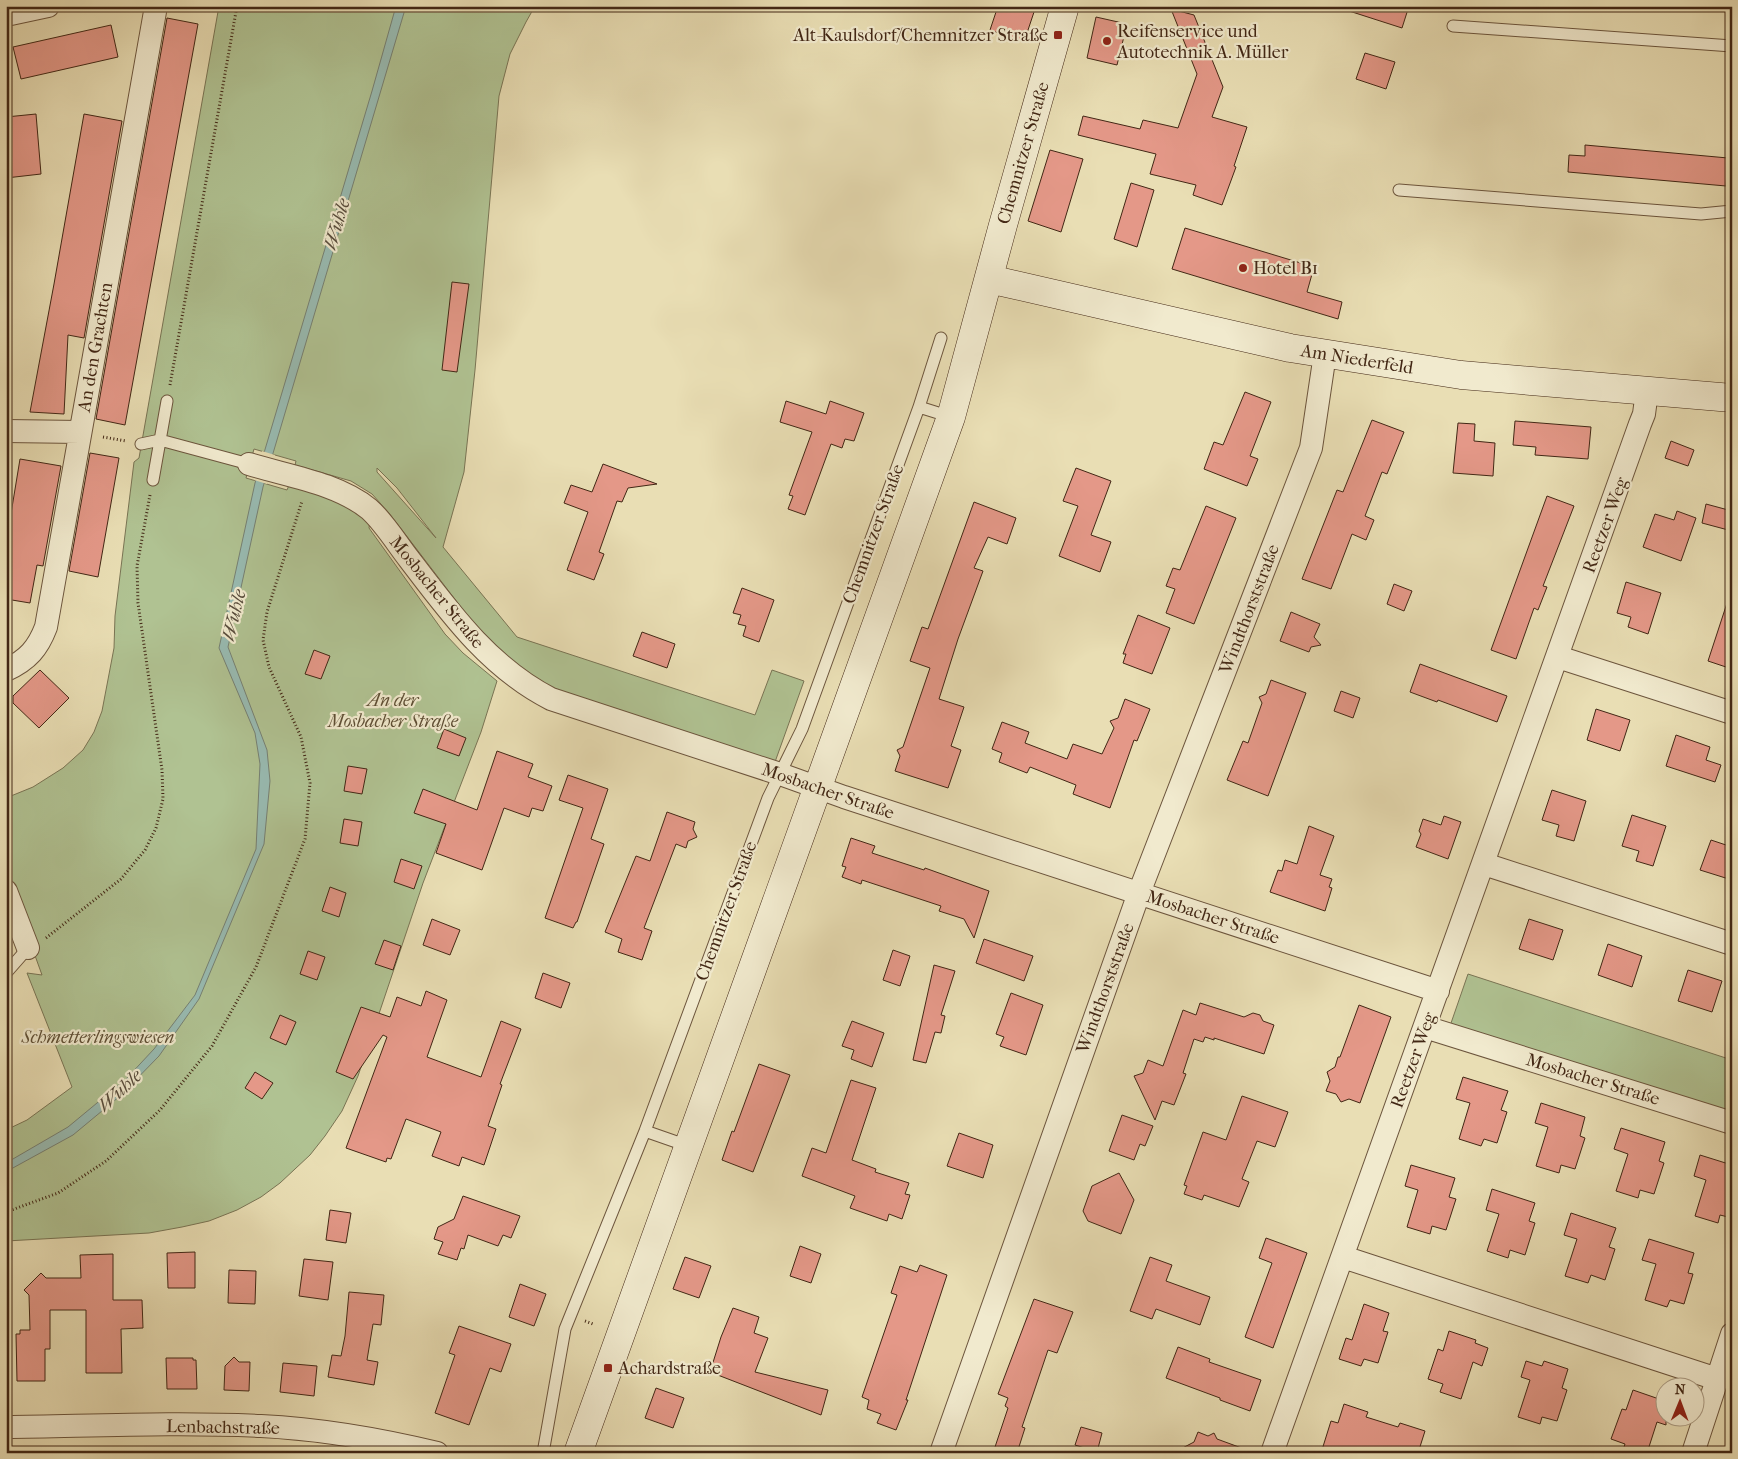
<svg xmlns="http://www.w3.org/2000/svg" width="1738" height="1459" font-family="'IM FELL French Canon',serif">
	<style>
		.green { fill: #b0c292; stroke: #797454; fill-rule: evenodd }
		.water { fill: #98bbb2; stroke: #768073 }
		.pier { fill: #e9deb4 }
		.building { fill: #e49888; stroke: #422715 }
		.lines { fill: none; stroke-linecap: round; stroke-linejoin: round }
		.lane-casing { stroke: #6c553d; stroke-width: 13 }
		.street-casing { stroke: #6c553d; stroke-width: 24 }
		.secondary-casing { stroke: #422715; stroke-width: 29 }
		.path { stroke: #422715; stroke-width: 3; stroke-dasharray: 1 2.5; stroke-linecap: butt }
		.lane { stroke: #f1eace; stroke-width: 11 }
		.street { stroke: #f1eace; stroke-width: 22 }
		.secondary { stroke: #f1eace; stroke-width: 28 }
		.poi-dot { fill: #8f2418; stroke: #f1eace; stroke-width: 2 }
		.labels { text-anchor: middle; stroke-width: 4.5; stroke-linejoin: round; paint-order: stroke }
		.poi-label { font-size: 18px; fill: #422715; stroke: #f1eace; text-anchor: start }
		.street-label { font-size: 18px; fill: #422715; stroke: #f1eace }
		.park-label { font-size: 18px; font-style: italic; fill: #5e4e34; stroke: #f1eace }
		.water-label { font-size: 19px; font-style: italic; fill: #584c3c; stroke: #f1eace }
	</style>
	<rect width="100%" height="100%" fill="#e9deb4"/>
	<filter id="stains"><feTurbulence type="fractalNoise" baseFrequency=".004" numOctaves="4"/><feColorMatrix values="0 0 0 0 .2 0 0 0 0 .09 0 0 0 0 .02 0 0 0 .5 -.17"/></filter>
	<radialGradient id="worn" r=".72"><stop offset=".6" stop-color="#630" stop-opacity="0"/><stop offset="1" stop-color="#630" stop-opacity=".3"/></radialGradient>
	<path class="green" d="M219,6H535L526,22L510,54L499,96L475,370L464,472L443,547L517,637L755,715L772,670L804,681L775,762L559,692L532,677L505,656L467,615L389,513L372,494L351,481L295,465L296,461L254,449L246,478L287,490L290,483L319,491L370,520L369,528L445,634L463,653L497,681L481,732L423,883L358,1076L342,1111L325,1136L310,1155L280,1183L261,1197L237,1210L209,1221L182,1227L149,1233L6,1241V1130L27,1120L72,1087L27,973L42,975L6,875V798L33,787L63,768L83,750L94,732L102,711L114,648L115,616L134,462L139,458ZM377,468L397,488L436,538L377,472Z
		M1468,974L1732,1060V1115L1450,1026Z"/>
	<path class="water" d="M396,6H406L263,487L228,647L267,750L270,781L264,844L199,999L159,1056L120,1096L73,1135L11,1169L6,1170V1163L68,1127L126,1079L154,1049L195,995L256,849L260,764L255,733L219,648L255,483L372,91Z"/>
	<path class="pier" d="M262,451L275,455L267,484L254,480Z"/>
	<path class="building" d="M998,6H1036L1024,42L990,30Z
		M1347,6H1409L1402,28L1346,10Z
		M1171,9L1194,15L1223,87L1212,117L1247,127L1234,166L1236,167L1222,205L1193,195L1196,185L1150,174L1156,154L1078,135L1083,116L1140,129L1143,120L1178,128L1197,74Z
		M1096,17L1127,24L1117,65L1087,58Z
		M167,18L198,24L125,425L96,419Z
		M111,25L118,57L21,79L13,47Z
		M1365,53L1395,62L1386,89L1356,79Z
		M36,114L41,174L6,178V117Z
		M84,114L122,121L84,338L68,335L64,414L30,412L54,284Z
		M1585,145L1728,158L1726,186L1568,172L1569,155L1585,156Z
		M1050,150L1083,159L1061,232L1028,221Z
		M1131,183L1154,190L1137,247L1114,239Z
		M1185,228L1314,267L1307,292L1342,302L1338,319L1172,269Z
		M452,282L469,284L457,372L442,370Z
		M1245,392L1271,402L1250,456L1258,459L1247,486L1204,469L1214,442L1223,445Z
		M786,401L826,414L830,401L864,413L854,441L845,439L842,448L831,444L805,515L788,509L793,496L789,495L812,432L780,422Z
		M1372,420L1404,432L1387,474L1382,472L1365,516L1374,520L1366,540L1352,534L1331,589L1302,579L1337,490L1343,492Z
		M1515,421L1591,427L1588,459L1535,455L1536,447L1513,445Z
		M1458,423L1475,424L1474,441L1495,443L1493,476L1453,473Z
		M1671,441L1694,450L1688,466L1665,458Z
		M90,453L119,458L98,577L69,571Z
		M20,459L61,466L43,566L37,565L30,603L6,599V544Z
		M603,464L657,484L628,488L622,502L617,501L599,552L604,554L594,580L567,570L588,512L564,503L571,485L592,492Z
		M1076,468L1111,481L1091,535L1111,542L1100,572L1059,556L1078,506L1063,501Z
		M1547,496L1574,506L1543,586L1547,587L1538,610L1534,608L1516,659L1491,650Z
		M974,502L1016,518L1007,544L988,537L974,568L983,571L958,639L939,699L964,707L951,746L961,750L948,788L895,771L900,756L897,750L903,747L930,668L910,661L922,627L928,629Z
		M1706,504L1732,511V531L1702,523Z
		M1206,506L1236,518L1194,624L1166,613L1175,589L1166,586L1173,568L1180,570Z
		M1677,511L1696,518L1681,561L1643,547L1655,514L1674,520Z
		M1626,582L1661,593L1648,634L1628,627L1631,617L1617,613Z
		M1394,584L1412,591L1404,611L1387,604Z
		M742,588L774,600L759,642L743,636L746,626L738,624L741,615L733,613Z
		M1728,600L1732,601V669L1708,661Z
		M1291,612L1320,624L1314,637L1321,645L1311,647L1309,652L1280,641Z
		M1138,615L1170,628L1152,674L1123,663L1126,654H1123Z
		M642,632L675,644L667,668L633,656Z
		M314,650L330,656L321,679L305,674Z
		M1420,664L1507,696L1497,722L1438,700L1437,702L1410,692Z
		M40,670L69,698L39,728L13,703V696Z
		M1271,680L1306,693L1268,796L1227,780L1243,741L1248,743L1262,703L1259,697L1266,694Z
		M1341,691L1360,698L1353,718L1334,711Z
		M1125,699L1150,709L1137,741L1134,740L1110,808L1073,794L1076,785L1030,767L1027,773L999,762L1002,753L992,749L1002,722L1029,732L1025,743L1067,759L1073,744L1102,754L1114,728L1110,721L1118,718Z
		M1596,709L1630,720L1620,751L1587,740Z
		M444,729L466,738L459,756L437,748Z
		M1676,735L1710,747L1706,760L1721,765L1715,782L1666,766Z
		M497,751L533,764L528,777L552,786L543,811L532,808L529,817L504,808L482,870L436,853L446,824L414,813L423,789L477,810Z
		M348,766L367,769L362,794L344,791Z
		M568,775L608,789L591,839L604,844L577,922H576L573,928L545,918L583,808L559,800Z
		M1552,790L1586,801L1574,841L1556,836L1559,825L1542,820Z
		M667,812L695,822L693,829L697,837L688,841L686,848L676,844L644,928L652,931L642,960L618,952L622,939L605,932L636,856L650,861Z
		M1632,815L1666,826L1653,866L1636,861L1639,851L1622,846Z
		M1444,816L1461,822L1448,859L1416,847L1421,834L1419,831L1423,819L1441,825Z
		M344,819L362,822L358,846L340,843Z
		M1309,826L1334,836L1320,875L1332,879L1329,887L1332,888L1325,911L1270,892L1278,870L1282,871L1285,860L1297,864Z
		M851,838L875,846L872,853L924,870L925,868L989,891L974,938L964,919L939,911L941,906L862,880L861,884L842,877L846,867L842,866Z
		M1711,840L1732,847V880L1700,870Z
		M401,859L422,866L414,889L394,882Z
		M330,887L346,893L339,917L322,911Z
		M432,919L460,930L450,955L423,945Z
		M1529,919L1563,930L1553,960L1519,949Z
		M984,939L1033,956L1024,981L976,963Z
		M384,940L401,946L393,970L375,964Z
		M1608,944L1642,956L1632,987L1598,975Z
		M893,950L910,956L900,986L883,980Z
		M308,951L325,957L317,980L300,974Z
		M934,965L955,971L941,1015L945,1016L941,1033L935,1032L926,1063L913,1060Z
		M1688,970L1722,981L1712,1012L1678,1001Z
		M543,973L570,983L561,1008L535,998Z
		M426,991L447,1000L427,1057L481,1077L501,1021L521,1029L500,1084L502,1085L488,1126L496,1129L484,1165L462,1157L459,1166L432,1156L441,1132L406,1119L391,1159L387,1158L386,1162L346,1148L387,1037L383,1035L353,1079L336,1072L361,1007L390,1017L397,997L421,1006Z
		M1011,993L1043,1005L1026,1055L1000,1046L1004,1037L996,1034Z
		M1200,1003L1244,1017L1253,1013L1260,1015L1263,1021L1274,1025L1264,1054L1214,1038V1040L1205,1037L1203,1042L1194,1039L1183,1073L1186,1074L1174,1105L1162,1101L1155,1120L1134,1076L1143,1073L1148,1060L1163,1066L1183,1010L1196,1015Z
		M1359,1005L1391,1017L1360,1103L1349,1099L1341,1102L1336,1094L1326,1091L1330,1081L1327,1072L1335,1067L1338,1057H1340Z
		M280,1015L296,1022L286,1045L270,1038Z
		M852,1021L884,1033L872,1067L851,1059L854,1050L842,1046Z
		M759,1064L790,1075L753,1172L722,1160L732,1131L734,1132Z
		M255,1072L273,1083L262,1099L245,1088Z
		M1463,1077L1508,1091L1501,1110L1507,1112L1497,1143L1484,1139L1481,1146L1459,1139L1470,1103L1456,1099Z
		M851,1080L876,1088L852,1160L876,1169L875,1172L909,1183L905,1194L910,1195L902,1219L889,1214L887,1221L850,1208L855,1196L802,1176L812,1148L826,1153Z
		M1242,1096L1288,1112L1275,1147L1257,1141L1242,1179L1249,1182L1239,1207L1204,1195L1202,1200L1184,1194L1187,1186L1184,1185L1203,1132L1226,1140Z
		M1541,1103L1585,1117L1580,1136L1585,1138L1575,1169L1561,1165L1559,1173L1536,1166L1548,1127L1535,1123Z
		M1122,1115L1153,1126L1145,1146L1140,1144L1134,1160L1109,1151Z
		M1621,1128L1665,1142L1659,1161L1664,1163L1654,1194L1640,1190L1638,1198L1616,1191L1628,1154L1614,1149Z
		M959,1133L993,1145L983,1178L947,1166Z
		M1700,1155L1732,1165V1218L1720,1215L1718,1223L1695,1216L1706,1180L1694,1176Z
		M1411,1165L1455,1178L1449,1197L1456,1199L1446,1230L1432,1226L1430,1234L1407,1227L1418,1190L1405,1186Z
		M1119,1173L1134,1200L1121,1234L1088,1221L1083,1211L1092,1186Z
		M1492,1189L1535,1203L1529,1221L1535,1223L1525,1255L1510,1250L1508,1258L1487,1251L1499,1214L1486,1210Z
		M463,1196L520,1216L511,1238L503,1235L498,1246L468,1235L464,1249L461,1248L457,1260L438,1254L443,1242L434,1239L438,1227L454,1219Z
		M330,1210L351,1213L346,1243L326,1240Z
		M1571,1213L1616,1228L1609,1247L1615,1249L1605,1280L1591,1275L1588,1283L1565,1276L1577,1239L1564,1235Z
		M1266,1238L1307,1253L1273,1348L1245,1337L1272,1263L1259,1258Z
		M1649,1239L1694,1253L1688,1273L1693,1274L1684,1304L1670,1300L1667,1307L1645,1300L1656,1264L1642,1260Z
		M800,1246L821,1254L811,1283L790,1276Z
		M195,1252V1288H168L167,1253Z
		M113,1254V1300H142L143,1328L121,1329L122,1373H86V1310H50V1349H45V1381H17L16,1334H20V1330H30L29,1295L24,1290L41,1273L46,1278H81L80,1255Z
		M685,1257L711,1266L699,1298L673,1289Z
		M1150,1257L1172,1265L1166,1281L1210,1297L1200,1325L1156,1309L1152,1319L1130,1311Z
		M304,1259L333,1262L328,1300L299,1296Z
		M920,1265L947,1275L906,1400H908L896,1430L877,1423L881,1414L867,1409L869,1400L862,1397L897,1295L891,1293L900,1266L917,1272Z
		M229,1270L256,1271L255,1304L228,1303Z
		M520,1284L546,1294L534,1326L509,1317Z
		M349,1292L384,1295L381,1325L373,1324L367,1360L378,1362L374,1385L328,1377L332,1355L341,1356L345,1336Z
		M1034,1299L1073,1312L1057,1353L1048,1350L1022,1427L1025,1428L1017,1453H993L1008,1408L1005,1406L1008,1398L998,1394Z
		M1364,1304L1389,1313L1383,1331L1388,1332L1378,1363L1364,1359L1361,1366L1339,1359L1346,1338L1352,1340Z
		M733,1308L759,1317L754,1333L768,1338L755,1372L828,1390L821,1415L710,1372L721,1337Z
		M459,1326L511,1344L501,1372L490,1368L469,1425L435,1413L455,1355L449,1353Z
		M1449,1331L1476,1340L1475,1343L1488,1348L1482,1366L1473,1362L1461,1399L1440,1392L1443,1384L1428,1379L1438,1349L1443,1351Z
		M1178,1347L1210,1359L1209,1362L1261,1380L1250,1411L1220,1400V1398L1166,1378Z
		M234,1357L239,1362H250L249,1391L224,1390L225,1366Z
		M166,1358H193V1360H196L197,1389H167Z
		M1526,1361L1542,1366L1544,1361L1568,1369L1562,1388L1567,1390L1557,1421L1542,1417L1540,1424L1518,1417L1530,1380L1521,1377Z
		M283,1363L317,1366L314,1396L280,1392Z
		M656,1388L684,1398L673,1428L645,1418Z
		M1633,1390L1659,1399L1658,1403L1666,1406V1425L1657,1422L1647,1453H1622L1625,1444L1611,1439L1622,1409L1626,1410Z
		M1344,1404L1368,1412L1366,1417L1398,1427L1400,1423L1425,1431L1418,1453H1321L1331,1421L1338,1423Z
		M1081,1427L1102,1433L1097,1452L1075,1445Z
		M1198,1432L1208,1436L1214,1433L1217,1439L1247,1450V1453H1173L1194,1442Z"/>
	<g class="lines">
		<defs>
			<path id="lane" d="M1453,26L1732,46
				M1399,190L1701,214L1732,211
				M919,407L941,338
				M141,444L160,440L249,464
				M153,480L167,401
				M6,973L28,948
				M645,1131L688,1146
				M543,1453L565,1329L645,1131L768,798L802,729L919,407L951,417"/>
			<path id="street" d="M6,15L48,6
				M6,431L80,432
				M249,464C288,476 337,483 369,509C383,521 398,545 409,559C450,613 490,668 551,699L780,774L844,797L1438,991
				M1558,657L1732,713
				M6,670C28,660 38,648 46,627L156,6
				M1484,864L1732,944
				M6,891L28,948
				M1425,1027L1732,1123
				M1343,1257L1717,1379
				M6,1427C91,1426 176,1422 261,1426C320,1429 379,1439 437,1453
				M941,1453L1139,893L1311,448L1325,354
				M1272,1453L1640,424L1644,414L1647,391
				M1693,1453L1732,1334"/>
			<path id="secondary" d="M989,279L1290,348L1461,375L1732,398
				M578,1453L951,417L1003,225L1065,6"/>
		</defs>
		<use href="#lane" class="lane-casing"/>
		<use href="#street" class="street-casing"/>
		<use href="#secondary" class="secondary-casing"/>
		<path class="path" d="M170,385L237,6
			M103,437L126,441
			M46,938L121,879L145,850L156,828L163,799L162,770L138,603L137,566L150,495
			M6,1212L58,1193L106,1161L160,1110L212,1046L256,967L305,839L310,783L301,737L269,667L263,640L267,612L302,501
			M585,1321L593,1324"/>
		<use href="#lane" class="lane"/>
		<use href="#street" class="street"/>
		<use href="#secondary" class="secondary"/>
	</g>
	<g class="poi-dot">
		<rect x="1053" y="30" width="10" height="10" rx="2.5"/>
		<circle cx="1107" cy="41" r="5"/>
		<circle cx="1243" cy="268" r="5"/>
		<rect x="603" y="1363" width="10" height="10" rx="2.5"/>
	</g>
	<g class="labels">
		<g class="poi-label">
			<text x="1117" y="37">Reifenservice und<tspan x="1117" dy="21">Autotechnik A. Müller</tspan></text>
			<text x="1048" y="41" text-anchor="end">Alt-Kaulsdorf/Chemnitzer Straße</text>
			<text x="1253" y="274">Hotel B1</text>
			<text x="618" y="1374">Achardstraße</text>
		</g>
		<g class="street-label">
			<text transform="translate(1023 153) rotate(-74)" y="6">Chemnitzer Straße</text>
			<text transform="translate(95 347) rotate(-80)" y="6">An den Grachten</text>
			<text transform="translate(1357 359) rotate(9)" y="6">Am Niederfeld</text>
			<text transform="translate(1605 525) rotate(-70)" y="6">Reetzer Weg</text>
			<text transform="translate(873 534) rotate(-70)" y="6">Chemnitzer Straße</text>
			<text transform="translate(437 592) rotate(51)" y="6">Mosbacher Straße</text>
			<text transform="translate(1249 609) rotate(-69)" y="6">Windthorststraße</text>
			<text transform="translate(828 791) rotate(19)" y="6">Mosbacher Straße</text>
			<text transform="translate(726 911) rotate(-70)" y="6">Chemnitzer Straße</text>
			<text transform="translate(1213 917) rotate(18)" y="6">Mosbacher Straße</text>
			<text transform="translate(1105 988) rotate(-70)" y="6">Windthorststraße</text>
			<text transform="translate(1413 1060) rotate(-70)" y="6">Reetzer Weg</text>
			<text transform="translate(1593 1079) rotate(17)" y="6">Mosbacher Straße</text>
			<text transform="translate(223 1427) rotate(1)" y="6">Lenbachstraße</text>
		</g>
		<g class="park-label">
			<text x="393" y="706">An der<tspan x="393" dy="21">Mosbacher Straße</tspan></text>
			<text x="98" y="1043">Schmetterlingswiesen</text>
		</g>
		<g class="water-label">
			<text transform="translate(336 224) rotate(-74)" y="7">Wuhle</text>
			<text transform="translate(233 615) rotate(-77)" y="7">Wuhle</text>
			<text transform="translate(119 1090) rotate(-43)" y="7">Wuhle</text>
		</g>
	</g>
	<rect width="1738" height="1459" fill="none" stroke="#e9deb4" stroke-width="25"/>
	<rect x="8" y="8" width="1723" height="1444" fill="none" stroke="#422715" stroke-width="2.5"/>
	<rect x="12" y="12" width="1713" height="1434" fill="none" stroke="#422715"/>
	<g transform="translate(1680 1402) rotate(1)"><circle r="24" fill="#f1eace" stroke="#ab9c84"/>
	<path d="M0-4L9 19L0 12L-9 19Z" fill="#8f2418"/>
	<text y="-8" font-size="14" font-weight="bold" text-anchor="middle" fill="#422715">N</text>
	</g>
	<rect width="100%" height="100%" filter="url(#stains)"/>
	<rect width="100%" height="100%" fill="url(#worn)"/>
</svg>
